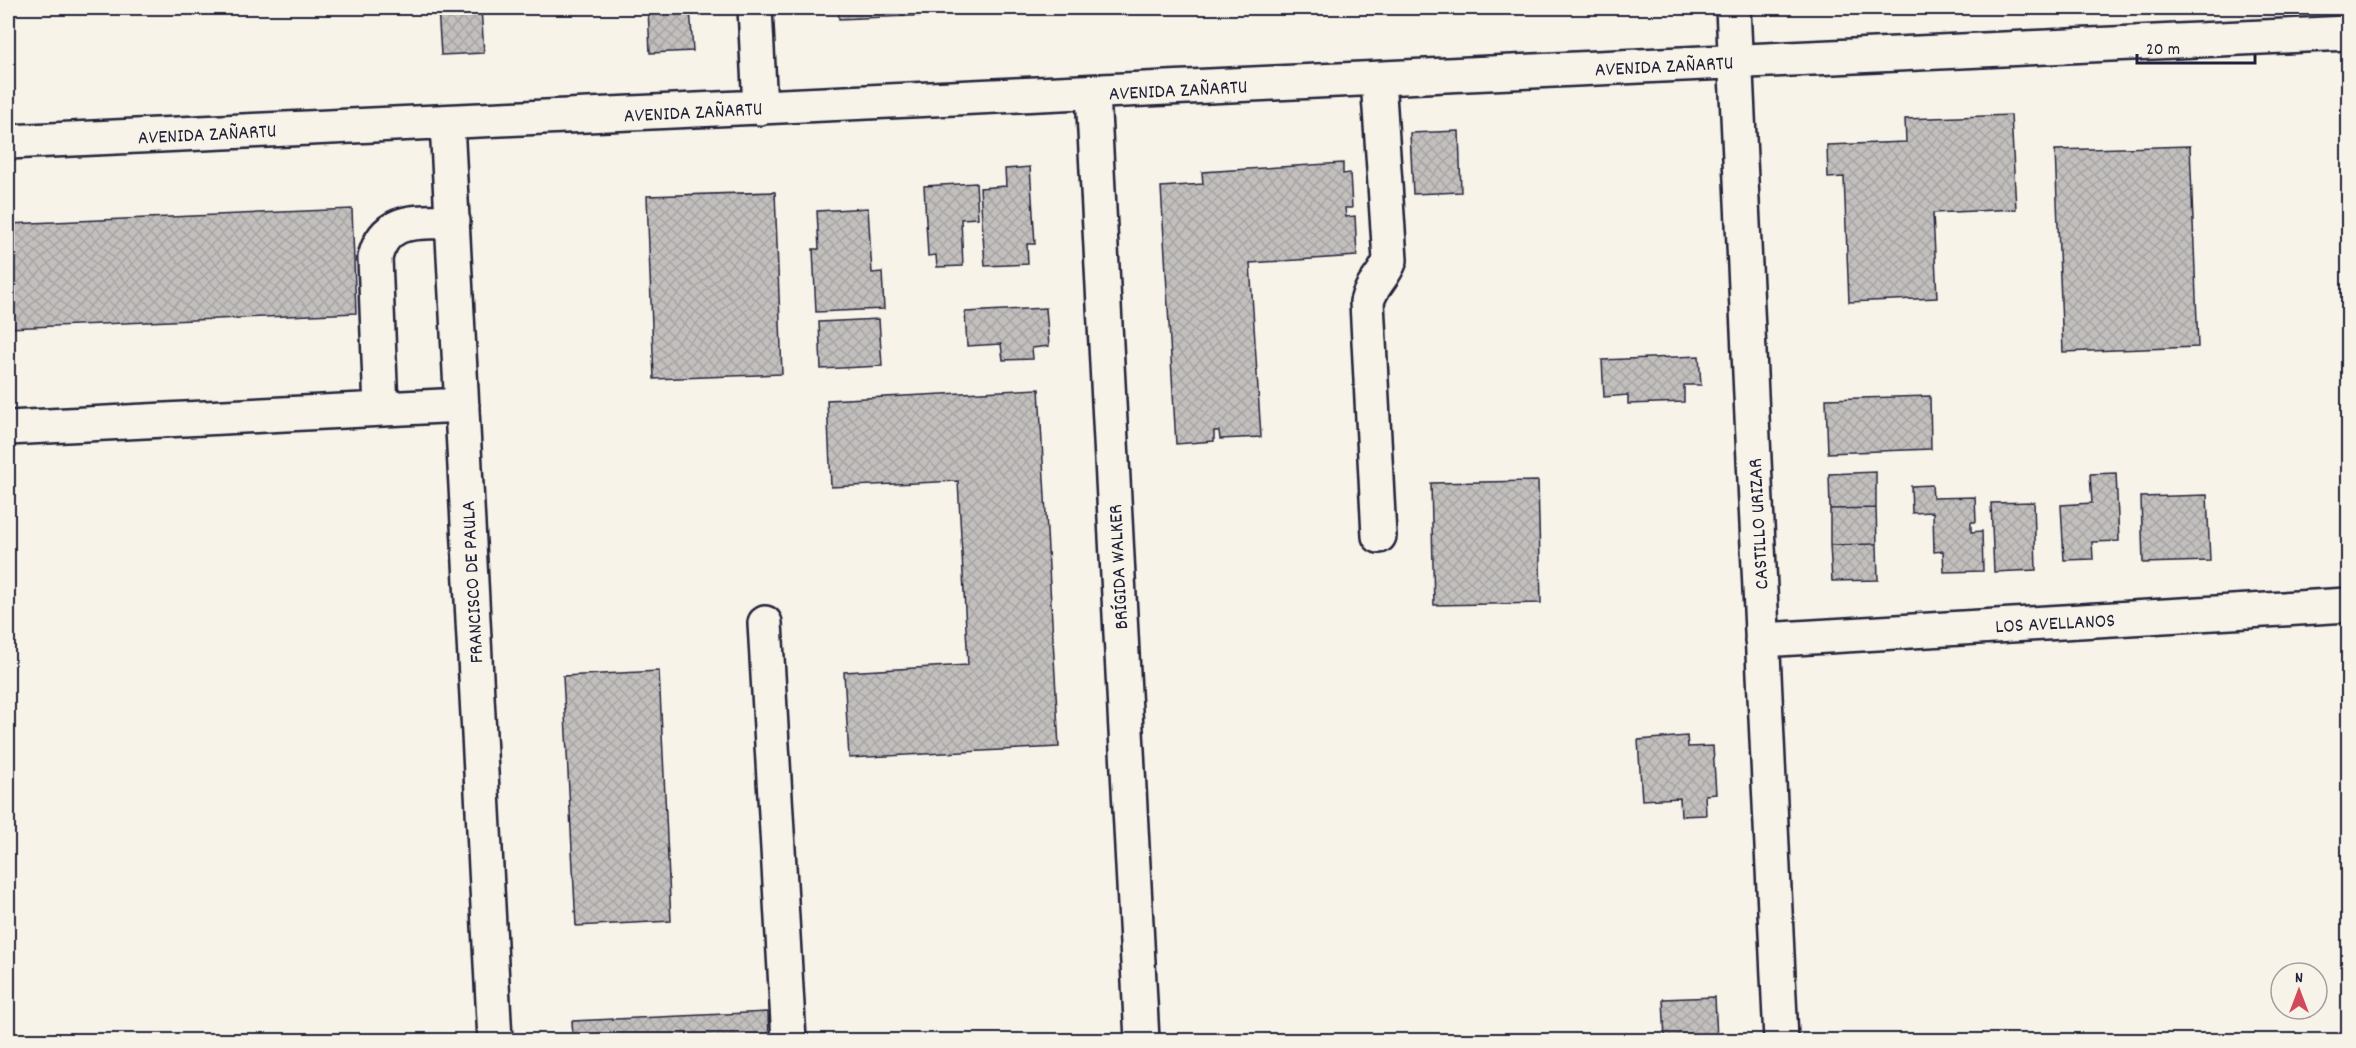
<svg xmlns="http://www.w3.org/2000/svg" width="2356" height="1048" font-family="Dekko,sans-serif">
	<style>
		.building { fill: url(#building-cross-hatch); stroke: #22223b; stroke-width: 1.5 }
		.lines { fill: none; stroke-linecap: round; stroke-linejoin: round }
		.minor-casing { stroke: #22223b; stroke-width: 38 }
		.minor { stroke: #f7f3e8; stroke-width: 33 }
		.labels { text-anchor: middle; stroke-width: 6; stroke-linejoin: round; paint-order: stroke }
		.street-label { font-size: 20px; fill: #22223b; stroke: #f7f3e8 }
	</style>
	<defs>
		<pattern id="building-cross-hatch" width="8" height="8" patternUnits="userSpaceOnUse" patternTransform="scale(1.5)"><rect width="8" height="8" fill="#c2bfbd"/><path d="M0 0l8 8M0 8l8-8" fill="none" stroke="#a6a4a3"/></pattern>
	</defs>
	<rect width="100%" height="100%" fill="#f7f3e8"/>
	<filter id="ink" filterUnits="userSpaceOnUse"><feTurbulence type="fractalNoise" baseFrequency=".0167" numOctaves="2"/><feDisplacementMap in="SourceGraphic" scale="12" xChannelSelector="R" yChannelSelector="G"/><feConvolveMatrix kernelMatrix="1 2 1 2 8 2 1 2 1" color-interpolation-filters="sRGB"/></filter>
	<g filter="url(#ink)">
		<path class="building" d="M438,8H481L484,53L441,55Z
			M648,8H690L693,51L650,53Z
			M838,8H1068V9L839,19Z
			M2011,115L2016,209L1933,213L1937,298L1849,302L1844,177L1828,178L1827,145L1906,142L1905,119Z
			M1459,131L1461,192L1413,194L1410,133Z
			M2190,146L2198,347L2063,352L2055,150Z
			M1343,163V174L1350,173L1352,208H1345L1346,217L1355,216L1357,256L1250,263L1261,437L1220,439L1219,431H1214V441L1176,444L1161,187L1203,184L1202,172Z
			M1030,167L1035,244H1027L1028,264L985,266L980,188L1006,186L1005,169Z
			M976,183L978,218L961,219L963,266L937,267L936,255L928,256L924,186Z
			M775,192L782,374L654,379L647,196Z
			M868,208L872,273L882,272L884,309L816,312L813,249H819L817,211Z
			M352,209L356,313L8,328V224Z
			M1046,308L1049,346L1032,348L1033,359L1003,360L1001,344L967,346L965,312Z
			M879,319L882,366L821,369L819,322Z
			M1699,356L1701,385H1684V402L1628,404V395L1604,397L1602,360Z
			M1039,389L1059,747L849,758L844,672L968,665L958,481L831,487L827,400Z
			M1930,396L1931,449L1828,453L1826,399Z
			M1876,472V508L1830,509L1829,474Z
			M2116,473L2119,541L2092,542L2093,559L2064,560L2061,505L2092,503L2090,474Z
			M1538,481L1541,603L1434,605L1431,483Z
			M1932,485L1933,498L1975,497L1976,522H1971V532L1982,531L1983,571L1944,572L1943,551L1934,552L1933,512L1912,513L1911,486Z
			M2207,495L2210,561L2143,563L2141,497Z
			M2034,502L2036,570L1994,572L1991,503Z
			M1876,508L1877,544L1830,545V509Z
			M1877,544L1878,580L1832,581L1830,545Z
			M659,671L671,921L576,926L563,676Z
			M1687,736L1688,747L1713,746L1716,794L1705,795L1706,815L1681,816L1680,798L1642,800L1638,740Z
			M1715,997L1717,1040H1665L1663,999Z
			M768,1012L769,1040H573L572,1021Z"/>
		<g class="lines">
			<defs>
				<path id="minor" d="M755,8L760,108
					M1733,8L1781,1040
					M1378,79L1390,260C1384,277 1371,285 1367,302L1379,536
					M1093,93L1142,1040
					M447,123L495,1040
					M8,142L2348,33
					M381,409L375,258C385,216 418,223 453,221
					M8,428L462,405
					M765,623L789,1040
					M1762,640L2348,605"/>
			</defs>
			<use href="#minor" class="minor-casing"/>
			<use href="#minor" class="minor"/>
		</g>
	</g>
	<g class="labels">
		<g class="street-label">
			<text transform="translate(1664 65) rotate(-3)" y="7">AVENIDA ZAÑARTU</text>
			<text transform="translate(1178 89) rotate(-3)" y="7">AVENIDA ZAÑARTU</text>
			<text transform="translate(693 111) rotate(-3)" y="7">AVENIDA ZAÑARTU</text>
			<text transform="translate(207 133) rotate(-3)" y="7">AVENIDA ZAÑARTU</text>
			<text transform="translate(1757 524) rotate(-93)" y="7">CASTILLO URIZAR</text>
			<text transform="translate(1117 567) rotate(-93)" y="7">BRÍGIDA WALKER</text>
			<text transform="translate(471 582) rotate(-93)" y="7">FRANCISCO DE PAULA</text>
			<text transform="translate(2055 622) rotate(-3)" y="7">LOS AVELLANOS</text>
		</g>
	</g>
	<rect width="2356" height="1048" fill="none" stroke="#f7f3e8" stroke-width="30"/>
	<rect x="15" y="15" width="2326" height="1018" fill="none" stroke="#22223b" stroke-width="2" filter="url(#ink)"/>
	<g transform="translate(2299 991)"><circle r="28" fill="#f7f3e8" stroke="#a29fa3" stroke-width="1.5"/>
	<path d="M0-4.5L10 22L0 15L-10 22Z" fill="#d1495b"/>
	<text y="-9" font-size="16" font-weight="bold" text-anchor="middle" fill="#22223b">N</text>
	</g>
	<path d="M2137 54v9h118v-9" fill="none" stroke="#22223b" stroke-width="3"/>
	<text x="2146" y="54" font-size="18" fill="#22223b" stroke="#f7f3e8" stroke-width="4.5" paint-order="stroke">20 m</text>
</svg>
